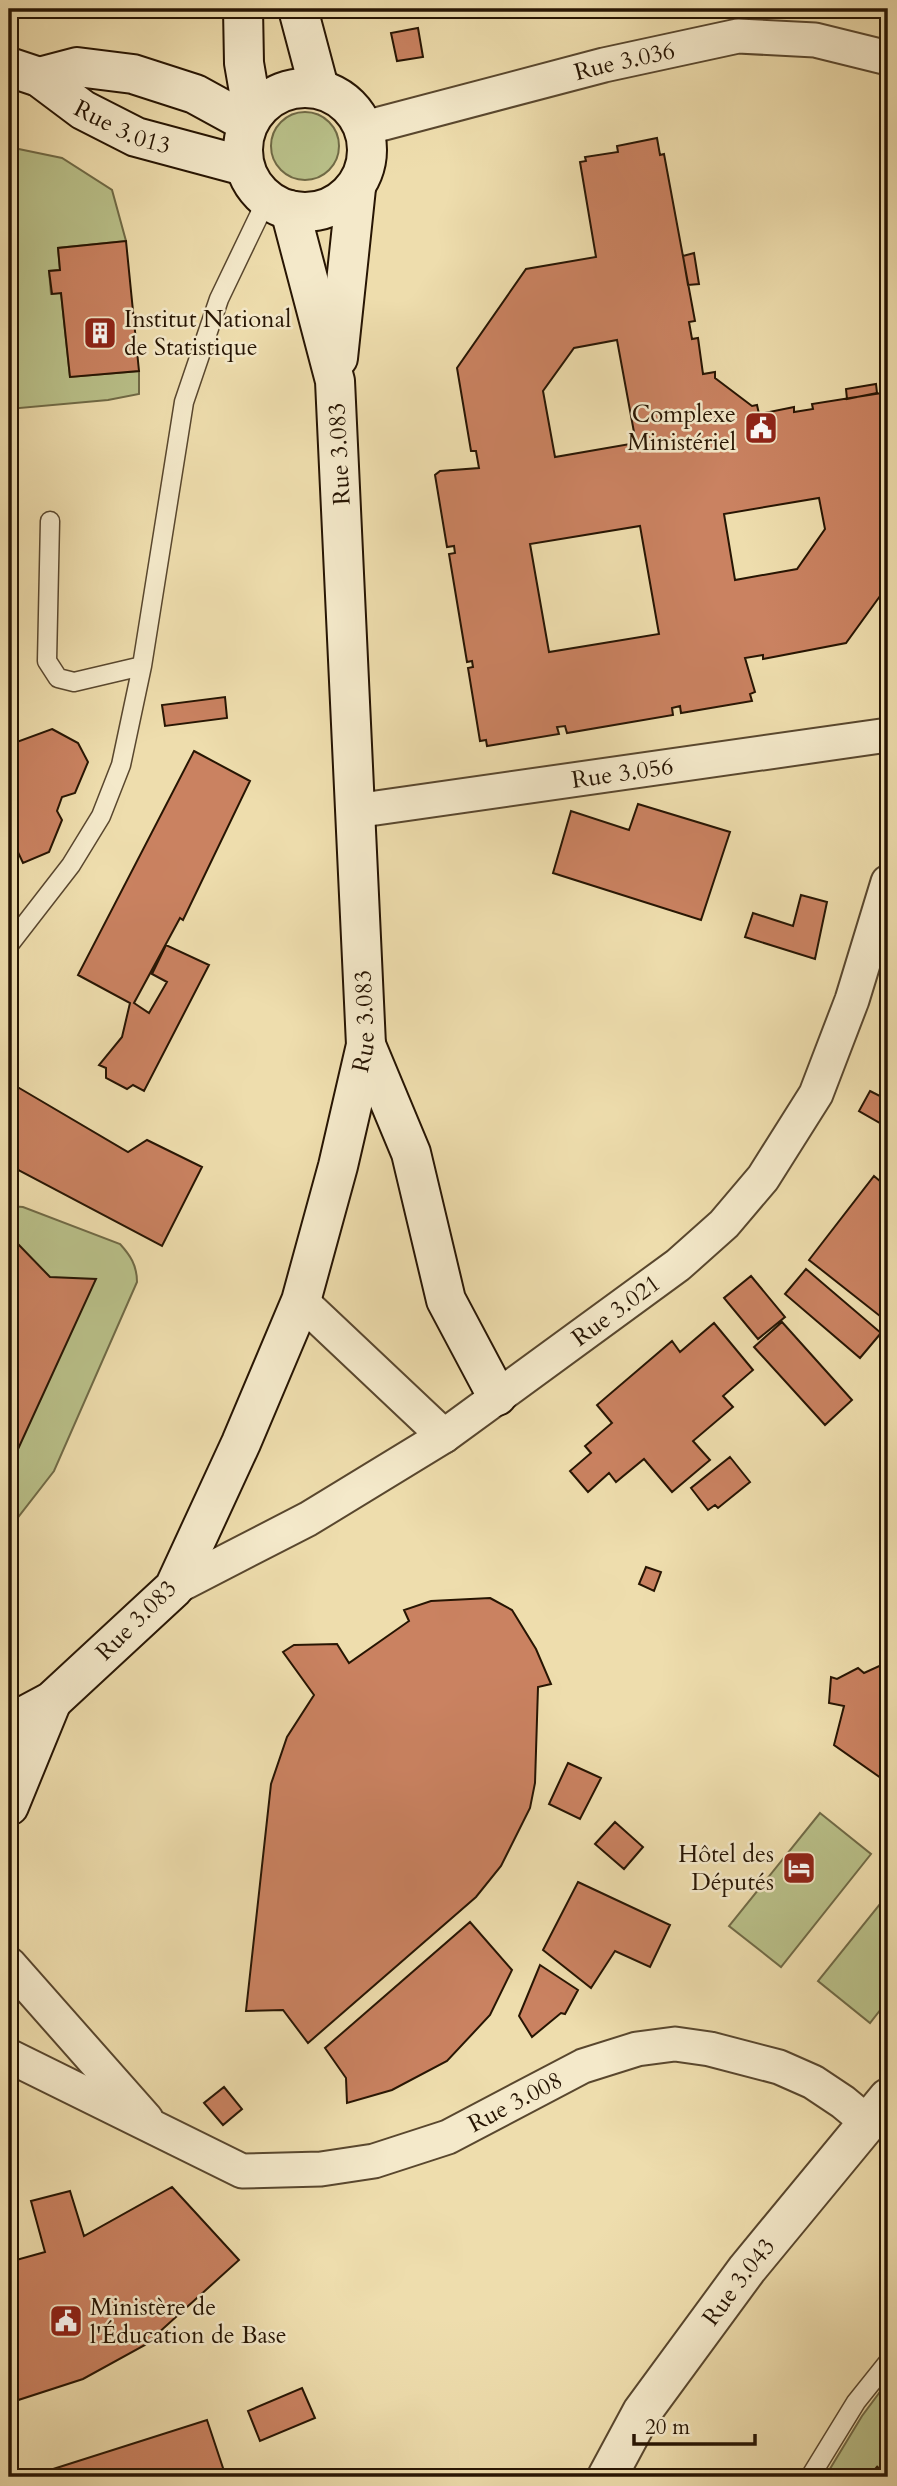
<svg xmlns="http://www.w3.org/2000/svg" width="897" height="2486" font-family="Cardo,serif">
	<style>
		.green { fill: #b9c089; stroke: #706a46; stroke-width: 2 }
		.building { fill: #ca8261; stroke: #271503; stroke-width: 2; fill-rule: evenodd }
		.lines { fill: none; stroke-linecap: round; stroke-linejoin: round }
		.service-casing { stroke: #59472e; stroke-width: 21 }
		.minor-casing { stroke: #59472e; stroke-width: 37 }
		.tertiary-casing { stroke: #59472e; stroke-width: 42 }
		.secondary-casing { stroke: #271503; stroke-width: 42 }
		.path { stroke: #271503; stroke-width: 4.5; stroke-dasharray: 5 3.5; stroke-linecap: butt }
		.service { stroke: #f4e9ca; stroke-width: 18 }
		.minor { stroke: #f4e9ca; stroke-width: 33 }
		.tertiary { stroke: #f4e9ca; stroke-width: 38 }
		.secondary { stroke: #f4e9ca; stroke-width: 38 }
		.labels { text-anchor: middle; stroke-width: 5; stroke-linejoin: round; paint-order: stroke }
		.street-label { font-size: 24px; fill: #271503; stroke: #f4e9ca }
		.poi-label { font-size: 24px; fill: #271503; stroke: #f4e9ca; text-anchor: start }
	</style>
	<rect width="100%" height="100%" fill="#eeddad"/>
	<filter id="stains"><feTurbulence type="fractalNoise" baseFrequency=".00286" numOctaves="4"/><feColorMatrix values="0 0 0 0 .2 0 0 0 0 .09 0 0 0 0 .02 0 0 0 .5 -.17"/></filter>
	<radialGradient id="worn" r=".72"><stop offset=".6" stop-color="#630" stop-opacity="0"/><stop offset="1" stop-color="#630" stop-opacity=".3"/></radialGradient>
	<path class="green" d="M271 146a34 34 0 1 1 68 0a34 34 0 1 1-68 0Z
		M9,147L62,158L112,190L126,241L58,248L60,270L49,271L51,294L61,293L70,377L139,371V394L108,400L9,409Z
		M9,1206L23,1207L120,1244C130,1255 137,1265 137,1282L54,1471L9,1529Z
		M820,1813L871,1854L781,1967L729,1926Z
		M888,1894V2000L870,2023L818,1981Z
		M888,2381V2477H825L862,2416Z"/>
	<path class="building" d="M418,28L423,57L397,61L391,33Z
		M657,138L660,155L664,154L695,321L689,322L692,339L698,338L703,374L715,372V378L752,406L757,405L759,414L794,407V412L813,409L812,404L888,392V585L846,643L763,659V655L745,658L755,692L750,694L752,701L681,713L680,706L672,708L673,715L567,733L565,726L557,727L559,734L487,746L486,740L480,741L468,668L473,667L472,661L467,662L449,554L455,553L454,546L447,547L435,475L440,471L479,468L476,451H471L457,368L526,269L596,257L580,162L586,161L585,157L618,152L617,146ZM617,340L636,443L555,457L543,391L574,348ZM819,498L825,529L797,569L735,580L724,514ZM640,526L659,634L549,652L530,544Z
		M126,241L139,371L70,377L61,293L52,294L49,271L60,270L58,248Z
		M694,253L699,284L688,285L683,256Z
		M876,384L877,393L847,399L846,389Z
		M225,697L227,718L165,726L162,705Z
		M52,729L78,743L88,762L75,793L62,797L57,811L62,820L49,852L23,863L9,833V756L14,743Z
		M194,751L250,781L183,920L180,918L134,1003L149,1013L167,982L152,974L166,945L209,965L144,1091L133,1085L127,1089L106,1078V1068L99,1065L122,1037L130,1003L78,975Z
		M638,804L730,832L701,920L553,873L571,811L629,830Z
		M801,895L827,902L815,959L745,937L753,913L793,926Z
		M9,1082L128,1152L147,1140L202,1167L162,1246L20,1171L9,1163Z
		M870,1091L888,1100V1106L880,1123L859,1111Z
		M874,1176L888,1188V1317L885,1320L809,1260Z
		M18,1244L50,1277L96,1279L13,1460L9,1459V1264Z
		M806,1269L881,1333L860,1358L785,1294Z
		M751,1276L785,1317L758,1339L724,1298Z
		M782,1322L852,1400L825,1425L754,1347Z
		M714,1323L753,1370L723,1396L733,1407L693,1441L710,1460L672,1492L644,1459L616,1482L609,1473L588,1492L570,1471L591,1453L585,1446L612,1423L597,1405L672,1341L680,1352Z
		M730,1457L750,1482L718,1508L715,1505L708,1510L691,1488Z
		M646,1567L661,1572L654,1591L639,1584Z
		M490,1598L512,1610L536,1649L551,1684L538,1687L535,1783L530,1808L501,1866L476,1897L308,2043L283,2010L246,2011L271,1784L287,1737L314,1695L283,1652L294,1645L337,1644L349,1663L409,1621L404,1610L431,1601Z
		M888,1662V1783L834,1745L844,1706L829,1703L831,1677L837,1679L858,1668L864,1673Z
		M568,1763L601,1778L580,1819L549,1804Z
		M615,1822L643,1847L624,1869L595,1844Z
		M578,1882L670,1925L650,1967L615,1951L591,1988L543,1950Z
		M470,1922L512,1970L490,2015L447,2061L392,2090L347,2103L346,2078L325,2048Z
		M540,1965L578,1990L565,2014L561,2013L532,2037L519,2016Z
		M224,2087L242,2109L223,2125L204,2103Z
		M172,2187L239,2260L145,2345L83,2379L9,2403V2262L45,2252L31,2201L70,2191L84,2236Z
		M302,2388L315,2418L260,2441L248,2411Z
		M207,2420L226,2477H28Z"/>
	<g class="lines">
		<defs>
			<path id="service" d="M50,521L47,661L58,678L74,682L142,666
				M9,945L71,865L101,816L121,765L142,666L184,402L219,299L267,199
				M810,2477L856,2402L888,2362"/>
			<g id="minor">
				<path id="s1" d="M365,128L604,65L738,36L815,40L888,58"/>
				<path id="s2" d="M355,811L888,735"/>
				<path d="M301,1301L444,1436"/>
				<path id="s3" d="M174,1588L308,1519L444,1436L678,1265L724,1224L763,1178L816,1094L852,1000L888,882"/>
				<path d="M9,1964L146,2119"/>
				<path id="s4" d="M9,2056L242,2171L321,2169L374,2161L448,2137L583,2066L637,2049L675,2044L710,2049L779,2067L813,2082L843,2102L867,2122"/>
			</g>
			<g id="tertiary">
				<path id="s5" d="M607,2477L642,2412L747,2269L888,2098"/>
			</g>
			<g id="secondary">
				<path d="M243,9L244,63L253,115"/>
				<path d="M298,9L319,88"/>
				<path id="s6" d="M9,67L39,77L83,110L136,137L244,166"/>
				<path d="M39,77L77,67L133,74L195,94L248,123"/>
				<circle cx="305" cy="150" r="62"/>
				<path d="M338,358L356,188"/>
				<path d="M366,1045L411,1153L446,1300L497,1396"/>
				<path id="s7" d="M9,1724L52,1701L174,1588L241,1443L301,1301L338,1166L366,1045L335,381L290,210"/>
				<path d="M9,1806L52,1701"/>
			</g>
		</defs>
		<use href="#service" class="service-casing"/>
		<use href="#minor" class="minor-casing"/>
		<use href="#tertiary" class="tertiary-casing"/>
		<use href="#secondary" class="secondary-casing"/>
		<path class="path" d="M870,2477L888,2456"/>
		<use href="#service" class="service"/>
		<use href="#minor" class="minor"/>
		<use href="#tertiary" class="tertiary"/>
		<use href="#secondary" class="secondary"/>
	</g>
	<defs>
		<symbol id="building-square" viewBox="-11 -11 22 22"><rect x="-9" y="-9" width="18" height="18" rx="4" fill="#8f2418" stroke="#f4e9ca"/><path d="M-4-6H4V6H1V3H-1V6H-4ZM-2.5-4.3h1.7v1.8h-1.7ZM.8-4.3h1.7v1.8H.8ZM-2.5-1h1.7V.8h-1.7ZM.8-1h1.7V.8H.8Z" fill="#fff"/></symbol>
		<symbol id="civic-square" viewBox="-11 -11 22 22"><rect x="-9" y="-9" width="18" height="18" rx="4" fill="#8f2418" stroke="#f4e9ca"/><path d="M-.6-6.5H3V-4.5H.6V-3L4-1V1h2V6H-6V1h2V-1L-.6-3ZM-1.2 2.5V6h2.4V2.5Z" fill="#fff"/></symbol>
		<symbol id="hotel-square" viewBox="-11 -11 22 22"><rect x="-9" y="-9" width="18" height="18" rx="4" fill="#8f2418" stroke="#f4e9ca"/><path d="M-6-4.5h1.5V1H6V5H4.5V3h-9V5H-6ZM-4 0a1.8 1.8 0 1 1 3.6 0ZM.5 0V-2.5h3Q6-2.5 6 0Z" fill="#fff"/></symbol>
	</defs>
	<g fill-rule="evenodd">
		<use href="#building-square" x="81" y="314" width="38" height="38"/>
		<use href="#civic-square" x="742" y="409" width="38" height="38"/>
		<use href="#hotel-square" x="780" y="1849" width="38" height="38"/>
		<use href="#civic-square" x="47" y="2302" width="38" height="38"/>
	</g>
	<g class="labels">
		<g class="street-label">
			<text dy="8" stroke="none"><textPath href="#s1" startOffset="268">Rue 3.036</textPath></text>
			<text dy="8" stroke="none"><textPath href="#s6" startOffset="130">Rue 3.013</textPath></text>
			<text transform="translate(339 454) rotate(-93)" y="8">Rue 3.083</text>
			<text dy="8" stroke="none"><textPath href="#s2" startOffset="270">Rue 3.056</textPath></text>
			<text dy="8" stroke="none"><textPath href="#s7" startOffset="817">Rue 3.083</textPath></text>
			<text dy="8" stroke="none"><textPath href="#s3" startOffset="523">Rue 3.021</textPath></text>
			<text transform="translate(136 1620) rotate(-45)" y="8">Rue 3.083</text>
			<text dy="8" stroke="none"><textPath href="#s4" startOffset="546">Rue 3.008</textPath></text>
			<text dy="8" stroke="none"><textPath href="#s5" startOffset="236">Rue 3.043</textPath></text>
		</g>
		<g class="poi-label">
			<text x="124" y="327">Institut National<tspan x="124" dy="28">de Statistique</tspan></text>
			<text x="736" y="422" text-anchor="end">Complexe<tspan x="736" dy="28">Ministériel</tspan></text>
			<text x="774" y="1862" text-anchor="end">Hôtel des<tspan x="774" dy="28">Députés</tspan></text>
			<text x="90" y="2315">Ministère de<tspan x="90" dy="28">l'Éducation de Base</tspan></text>
		</g>
	</g>
	<rect width="897" height="2486" fill="none" stroke="#eeddad" stroke-width="35"/>
	<rect x="10" y="10" width="876" height="2465" fill="none" stroke="#271503" stroke-width="3.5"/>
	<rect x="18" y="18" width="862" height="2451" fill="none" stroke="#271503" stroke-width="2"/>
	<path d="M634 2434v10h121v-10" fill="none" stroke="#271503" stroke-width="3.5"/>
	<text x="645" y="2434" font-size="21" fill="#271503" stroke="#f4e9ca" stroke-width="5" paint-order="stroke">20 m</text>
	<rect width="100%" height="100%" filter="url(#stains)"/>
	<rect width="100%" height="100%" fill="url(#worn)"/>
</svg>
